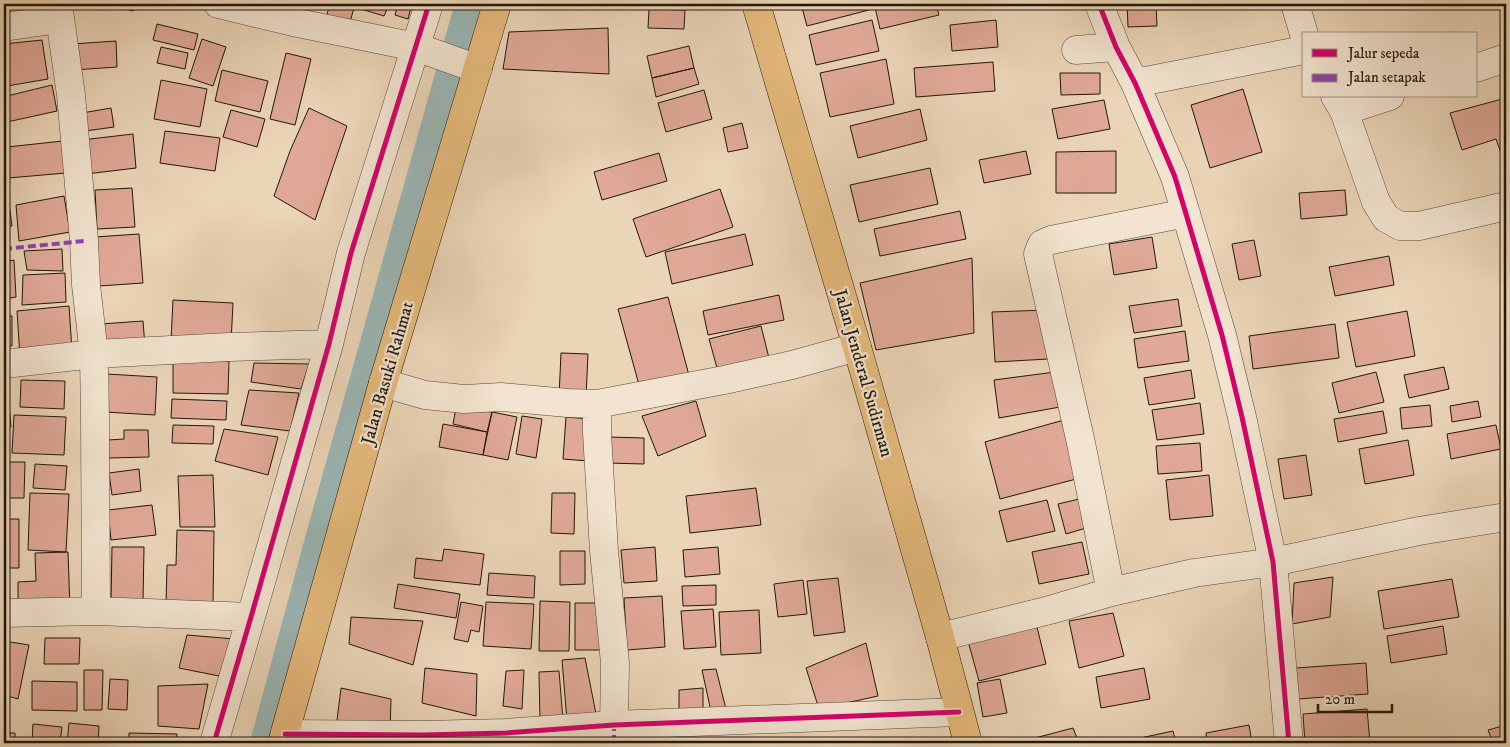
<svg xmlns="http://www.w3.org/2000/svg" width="1510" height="747" font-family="'IM FELL DW Pica',serif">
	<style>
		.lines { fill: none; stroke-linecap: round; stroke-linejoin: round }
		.canal { stroke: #9bb7b6; stroke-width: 26 }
		.building { fill: #e0a997; stroke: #20170c }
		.minor-casing { stroke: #534637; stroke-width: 29 }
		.major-casing { stroke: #20170c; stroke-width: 29 }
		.highway-casing { stroke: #20170c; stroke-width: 29 }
		.minor { stroke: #f2e4d0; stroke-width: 28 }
		.major { stroke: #e6ba7c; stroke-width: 28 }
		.highway { stroke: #e6ba7c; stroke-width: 28 }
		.quiet { stroke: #8e44ad; stroke-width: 4; stroke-dasharray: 8 4; stroke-linecap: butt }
		.cycleway-casing { stroke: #f2e4d0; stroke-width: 8 }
		.cycleway { stroke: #d6006c; stroke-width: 5 }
		.labels { text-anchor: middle; stroke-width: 4.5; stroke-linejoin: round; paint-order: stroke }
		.street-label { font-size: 18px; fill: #20170c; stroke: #f2e4d0 }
	</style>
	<rect width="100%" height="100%" fill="#ebd5b7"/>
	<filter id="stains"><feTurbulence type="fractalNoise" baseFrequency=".004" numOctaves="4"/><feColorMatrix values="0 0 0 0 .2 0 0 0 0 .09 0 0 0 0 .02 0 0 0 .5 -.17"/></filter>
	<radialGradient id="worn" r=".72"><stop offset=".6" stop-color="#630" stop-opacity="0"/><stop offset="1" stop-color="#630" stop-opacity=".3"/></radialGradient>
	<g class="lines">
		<path class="canal" d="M263,743L320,532L468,4"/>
	</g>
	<path class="building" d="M112,4H135L133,11L112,5Z
		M330,4H344L354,8L348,29L325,21Z
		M363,4H389L384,16L361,9Z
		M398,4H412L408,19L395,15Z
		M801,4H867L869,10L807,26Z
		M888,4H936L939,15L880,29L875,7Z
		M1127,4H1156L1157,26L1128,27Z
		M649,9L685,10L684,29L648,28Z
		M872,20L879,51L816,65L809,35Z
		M996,20L998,47L952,51L950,25Z
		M157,24L198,34L194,50L153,40Z
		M608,28L609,74L503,69L509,32Z
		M202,39L226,47L213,86L189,78Z
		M42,40L48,79L7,86L4,73V44Z
		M116,41L117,67L73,70L72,44Z
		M689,46L694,68L652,78L647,56Z
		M161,47L188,53L185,69L157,63Z
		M286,53L311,59L295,125L270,119Z
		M886,59L894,104L830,117L820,73Z
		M993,62L995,91L916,97L914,68Z
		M694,68L699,84L656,97L652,78Z
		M222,70L268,81L260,112L215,101Z
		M1060,73H1100V94L1061,95Z
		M161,80L207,89L200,127L154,119Z
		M52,85L57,111L7,122V96Z
		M1243,89L1262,152L1210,168L1191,105Z
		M704,90L712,119L666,132L658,103Z
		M1506,98V151L1501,153L1496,139L1462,150L1450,113Z
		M1104,100L1110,129L1058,139L1052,109Z
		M111,108L114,127L85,131L82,113Z
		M309,108L347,126L315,220L274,196L290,151Z
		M920,109L927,140L858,158L850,126Z
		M231,110L265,119L257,147L223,137Z
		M742,123L748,148L728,152L723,128Z
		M165,131L220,138L215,171L160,163Z
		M133,134L136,168L86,174L82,140Z
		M63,141L66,173L8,178L7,147Z
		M1026,151L1031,174L984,183L979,160Z
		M1116,151V193H1056V152Z
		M659,153L667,181L602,200L594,172Z
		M930,168L938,204L859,222L850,185Z
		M4,187H7L12,226L4,227Z
		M132,188L135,227L97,229L95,190Z
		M720,189L733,227L646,257L633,219Z
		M1345,190L1347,215L1301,219L1299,193Z
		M64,196L70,232L19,241L16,205Z
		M960,211L966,239L880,256L874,229Z
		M139,234L143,283L99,286L95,237Z
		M745,234L753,265L672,284L665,252Z
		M1152,237L1157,268L1114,275L1109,244Z
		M1254,240L1261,276L1239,280L1232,244Z
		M62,249L63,271L27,270L24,251Z
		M1389,256L1394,285L1335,296L1329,267Z
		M972,258L974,333L876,350L860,283Z
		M14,260L16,297L4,299V262Z
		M65,273L66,302L22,305L23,275Z
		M779,295L784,320L708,335L703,311Z
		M668,297L690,379L641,392L618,309Z
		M1178,299L1182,326L1134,333L1129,306Z
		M173,300L233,303L231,343L171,340Z
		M69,306L72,351L20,357L17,311Z
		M1046,310L1048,359L995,362L992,312Z
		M1407,311L1415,356L1356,367L1347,322Z
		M4,316H12V346H4Z
		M143,321L145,346L103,349L101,324Z
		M1335,324L1339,358L1253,369L1249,336Z
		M761,326L770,362L719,375L709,339Z
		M1185,331L1189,361L1138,368L1134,339Z
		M561,353L588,354L586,398L559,397Z
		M173,360L229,361L228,394L173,393Z
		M254,363L309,364L301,389L251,382Z
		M1444,367L1449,389L1409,398L1404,375Z
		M1191,370L1195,398L1149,405L1144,378Z
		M1055,372L1060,407L999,418L994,380Z
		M1376,372L1384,402L1339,413L1332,383Z
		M107,374L157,377L155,415L105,412Z
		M21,380L65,381L64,409L20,407Z
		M249,390L299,393L290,431L241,425Z
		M8,393L11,427L4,428V394Z
		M172,399L227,401L226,420L171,418Z
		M696,401L706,436L658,456L642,416Z
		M1478,401L1481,417L1452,422L1450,406Z
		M1200,403L1204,434L1157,440L1152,410Z
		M1430,405L1432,426L1402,429L1400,408Z
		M456,408L492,412L487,432L453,424Z
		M1383,411L1387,433L1338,442L1334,419Z
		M492,412L517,417L508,460L483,455Z
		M14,415L66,417L64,455L12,453Z
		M522,416L542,419L536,458L516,454Z
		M566,417L591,419L588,461L563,459Z
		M1064,420L1080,478L1000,499L985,442Z
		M443,424L487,432L483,455L439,447Z
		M173,425L214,426L213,444L172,443Z
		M1496,425L1501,449L1451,459L1447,434Z
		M224,429L278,437L268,475L215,461Z
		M124,430H148L149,457L109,458L108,440L124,439Z
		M608,437L644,438V464L607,463Z
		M1408,440L1414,475L1365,484L1359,449Z
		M1200,443L1202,471L1158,474L1156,446Z
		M1306,455L1312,495L1284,499L1278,459Z
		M4,462H25L24,498H4Z
		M35,464L67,466L65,490L33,488Z
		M139,469L141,491L112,495L109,473Z
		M213,475L215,527H180L178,476Z
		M1209,475L1213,516L1170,520L1166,480Z
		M756,488L761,525L690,533L686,496Z
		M30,493L69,494L66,552L28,550Z
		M552,493H575L574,534L551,533Z
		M1079,499L1086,528L1066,534L1058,504Z
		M1047,500L1055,531L1007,542L999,511Z
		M152,505L156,535L111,540L108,510Z
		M4,519H19V568H4Z
		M177,530L214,531L213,605L166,604L167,565H176Z
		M1082,542L1089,574L1039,584L1032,552Z
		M112,547H144L143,601H111Z
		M655,547L657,581L624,583L621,550Z
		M718,547L720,574L685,577L683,550Z
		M444,549L484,554L480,585L414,578L416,558L442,561Z
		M560,551H585V584L560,585Z
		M68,552L70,609L18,610V582L36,581L35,553Z
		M489,573L535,576L534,598L487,595Z
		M1333,577L1330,617L1292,624L1294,583Z
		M838,578L845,632L814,636L807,581Z
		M1452,579L1459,617L1384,629L1378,591Z
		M803,580L807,614L778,617L774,584Z
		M398,584L460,594L456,618L394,608Z
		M716,585V605L683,606L682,586Z
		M662,596L665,647L627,650L624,598Z
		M540,601L570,602L569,651H539Z
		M461,602L483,606L479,632L471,630L468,642L454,639Z
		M486,602L534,604L531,649L483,646Z
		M575,603H603L602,650H575Z
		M713,609L716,647L684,649L681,611Z
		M759,610L761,653L721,655L719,612Z
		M1113,613L1124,656L1079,668L1069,621Z
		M351,617L423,621L413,665L349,644Z
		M1036,623L1046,664L979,681L968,641Z
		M1443,626L1447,654L1391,663L1387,636Z
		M187,635L235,639L219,676L179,668Z
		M45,638H80L79,664H44Z
		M4,641L29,645L18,699L4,695Z
		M866,643L878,696L819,709L806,668Z
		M585,658L597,719L567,721L562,660Z
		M1366,663L1368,694L1298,699L1296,668Z
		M425,668L477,674L476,716L422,703Z
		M1144,668L1150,699L1101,708L1096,677Z
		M716,669L727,713L712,716L702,670Z
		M84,670H103L102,710H84Z
		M524,670L522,709L503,706L506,671Z
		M559,671L563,720L540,721L539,672Z
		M110,679L128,680L127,710L108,709Z
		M1000,679L1007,713L983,717L977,683Z
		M32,681L77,682V711L32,710Z
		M208,684L199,729L158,726V686Z
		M341,688L391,699L390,731L336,728Z
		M703,688V716H679V690Z
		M1367,709L1370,743H1305L1303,714Z
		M69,723L99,726L98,743H67Z
		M33,724L62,727L60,743H32Z
		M1249,725L1252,743H1207L1206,733Z
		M1506,725V743H1493L1488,730Z
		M1073,728L1079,743H1034L1035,738Z
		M1173,731L1176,743H1117Z
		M4,733H15V743H4Z
		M129,733L177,734V743H129Z"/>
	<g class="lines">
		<defs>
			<path id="minor" d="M58,4L71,95L84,241L86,285L94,354L95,420L96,611
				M218,4L293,22L416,47L478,69
				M1099,4L1116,47L1135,83L1175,177L1222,335L1242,417L1273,562L1289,743
				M1295,4L1304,34
				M4,27L59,19
				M1076,50L1116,47
				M1476,68L1506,58
				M1135,83L1304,50
				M1335,96L1344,111L1376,202L1386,218L1400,226H1419L1506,206
				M1344,111L1390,96
				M4,364L94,354L229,347L329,344
				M383,383L425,395L464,399L501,397L568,403L597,404V433L604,551L615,663L614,725
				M597,404L724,380L792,365L857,347
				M1111,592L1081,443L1038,254L1042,244L1051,240L1186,213
				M4,613L96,611L251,617
				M940,637L1050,610L1111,592L1194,573L1273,562L1419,531L1506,517
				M285,734L423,735L506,733L614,725L959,712
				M214,743L251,617L329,344L351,253L429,4"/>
			<path id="major" d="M282,743L383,383L497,4"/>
			<path id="highway" d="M756,4L857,347L940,637L968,743"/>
		</defs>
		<use href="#minor" class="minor-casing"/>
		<use href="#major" class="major-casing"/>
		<use href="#highway" class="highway-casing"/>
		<use href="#minor" class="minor"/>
		<use href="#major" class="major"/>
		<use href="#highway" class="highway"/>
		<path class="quiet" d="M4,249L84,241
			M614,743V725"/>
		<defs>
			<path id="cycleway" d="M1099,4L1116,47L1135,83L1175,177L1222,335L1242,417L1273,562L1289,743
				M285,734L423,735L506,733L614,725L959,712
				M214,743L251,617L329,344L351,253L429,4"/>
		</defs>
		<use href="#cycleway" class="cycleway-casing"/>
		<use href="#cycleway" class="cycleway"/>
	</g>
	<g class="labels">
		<g class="street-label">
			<text transform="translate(387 373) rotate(-74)" y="6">Jalan Basuki Rahmat</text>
			<text transform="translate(864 373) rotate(74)" y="6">Jalan Jenderal Sudirman</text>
		</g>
	</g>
	<rect width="1510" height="747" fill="none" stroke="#ebd5b7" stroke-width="20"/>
	<rect x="5" y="5" width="1500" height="737" fill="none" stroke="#20170c" stroke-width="2.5"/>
	<rect x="10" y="10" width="1490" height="727" fill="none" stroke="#20170c"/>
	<rect x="1302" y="32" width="175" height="65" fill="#f2e4d0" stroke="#9e9282"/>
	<rect x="1312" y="49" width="25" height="8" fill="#d6006c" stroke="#9e9282"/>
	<text x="1348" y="58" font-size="15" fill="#20170c">Jalur sepeda</text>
	<rect x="1312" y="74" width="25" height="8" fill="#8e44ad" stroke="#9e9282"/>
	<text x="1348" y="82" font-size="15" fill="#20170c">Jalan setapak</text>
	<path d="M1318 704v8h74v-8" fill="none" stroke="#20170c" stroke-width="2.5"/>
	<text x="1325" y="704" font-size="15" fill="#20170c" stroke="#f2e4d0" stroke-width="4" paint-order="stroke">20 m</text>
	<rect width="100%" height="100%" filter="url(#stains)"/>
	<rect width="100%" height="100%" fill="url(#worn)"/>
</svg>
